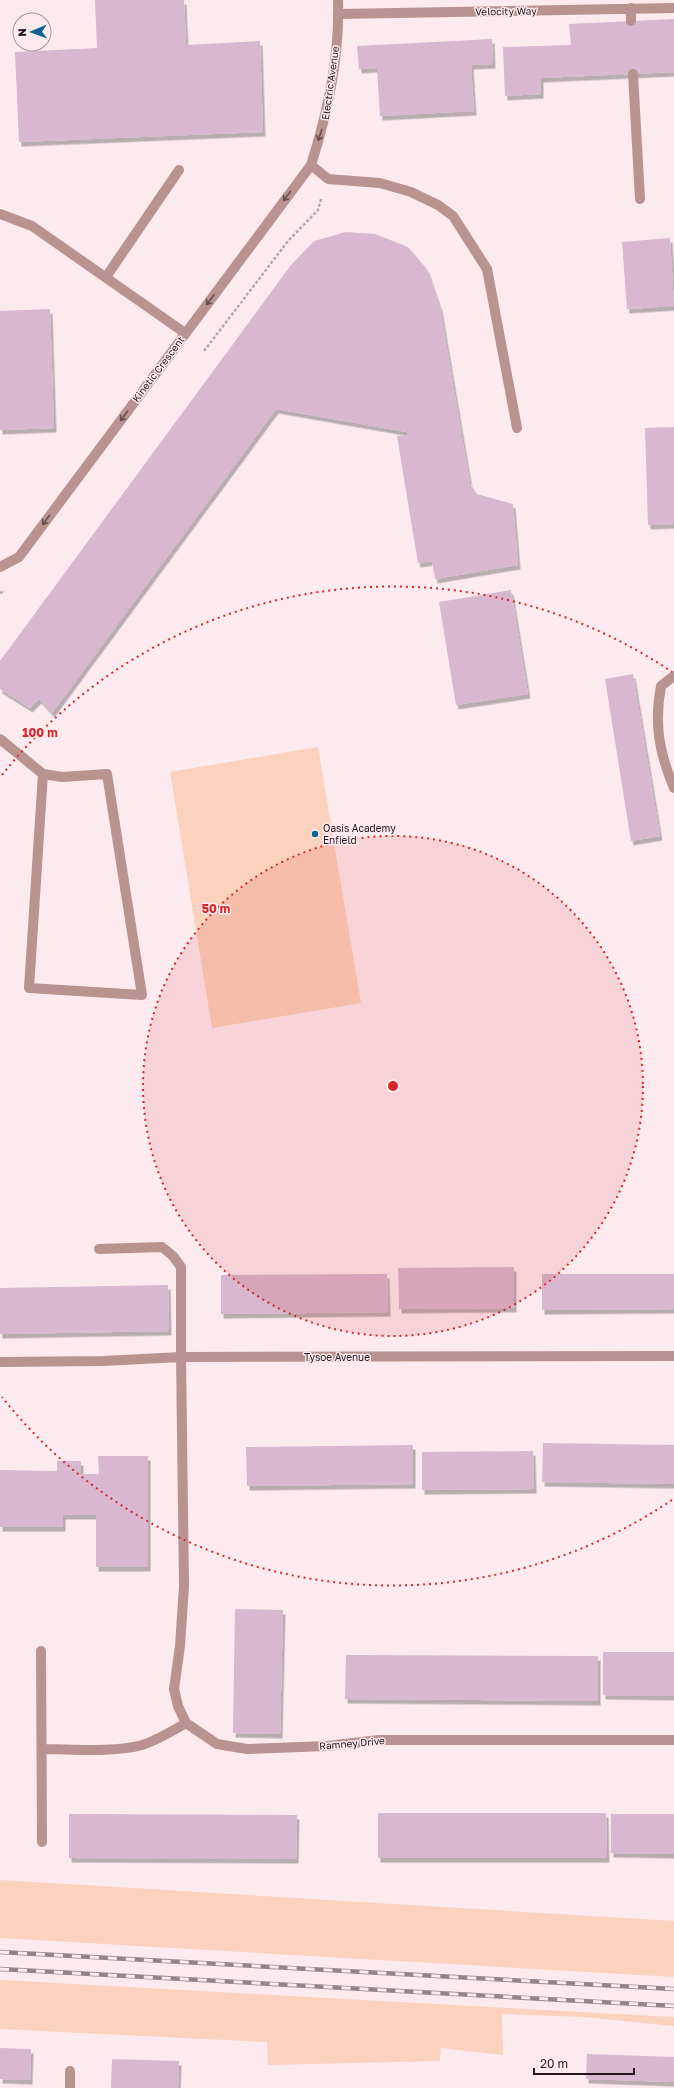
<svg xmlns="http://www.w3.org/2000/svg" width="674" height="2088" font-family="'Golos Text',sans-serif">
	<style>
		.green { fill: #fbd2be }
		.building { fill: #d8b7cf; filter: url(#shadow) }
		.lines { fill: none; stroke-linecap: round; stroke-linejoin: round }
		.path { stroke: #b9a8ad; stroke-width: 2.5; stroke-dasharray: 3 2; stroke-linecap: butt }
		.lane { stroke: #b99390; stroke-width: 10 }
		.street { stroke: #b99390; stroke-width: 10 }
		.rail-casing { stroke: #948489; stroke-width: 4.5 }
		.rail { stroke: #fceaef; stroke-width: 3; stroke-dasharray: 9; stroke-linecap: butt }
		.oneway { stroke: #674e4f }
		.ring { fill: none; stroke: #d62828; stroke-width: 2; stroke-dasharray: 2 4 }
		.poi-dot { fill: #0c6494; stroke: #fceaef; stroke-width: 1.5 }
		.labels { text-anchor: middle; stroke-width: 3; stroke-linejoin: round; paint-order: stroke }
		.street-label { font-size: 10px; fill: #24161a; stroke: #fceaef }
		.poi-label { font-size: 10px; fill: #24161a; stroke: #fceaef; text-anchor: start }
		.centre { fill: #d62828; stroke: #fceaef; stroke-width: 2 }
		.ring-label { font-size: 12px; text-anchor: middle; font-weight: bold; fill: #d62828; stroke: #fceaef; stroke-width: 3; stroke-linejoin: round; paint-order: stroke }
	</style>
	<defs>
		<filter id="shadow"><feDropShadow dx="2.5" dy="4.5" stdDeviation="0" flood-color="#0004"/></filter>
	</defs>
	<rect width="100%" height="100%" fill="#fceaef"/>
	<path class="green" d="M318,747L361,1003L212,1028L170,772Z
		M0,1880L674,1921V1977L0,1938Z
		M0,1980L674,2017V2026L584,2017L502,2014L503,2055L441,2048L440,2061L268,2065L267,2042L0,2029Z"/>
	<path class="building" d="M95,0H184L186,45L260,41L263,132L19,142L15,52L97,48Z
		M674,19V72L541,78V94L505,96L503,47L571,45L569,24Z
		M492,39L493,64L471,65L474,111L380,116L377,68L359,69L357,46Z
		M346,232L375,234L408,247L427,269L440,307L470,484L477,494L513,504L518,565L435,579L432,561L418,563L397,436L407,435V432L276,409L52,713L39,699L30,708L0,689V661L291,265L314,241Z
		M670,238L674,306L627,309L622,242Z
		M50,309L54,428L0,430V311Z
		M674,427V524L648,525L645,428Z
		M511,590L528,694L456,705L439,602Z
		M633,674L660,836L631,841L605,679Z
		M514,1267V1308L399,1309L398,1268Z
		M387,1274L388,1312L221,1314V1275Z
		M542,1274H674V1309L542,1310Z
		M168,1285L169,1331L0,1334V1288Z
		M543,1443L674,1445V1484L542,1482Z
		M413,1445V1484L247,1486L246,1447Z
		M533,1451L534,1489L422,1490V1452Z
		M98,1456H148V1567H96V1515H63V1527H0V1470L57,1471V1461H81V1474H99Z
		M235,1609L283,1610L280,1734L233,1733Z
		M603,1652H674V1696L603,1695Z
		M346,1655L598,1656V1701L345,1699Z
		M378,1813H606L607,1858H378Z
		M69,1814L297,1815L296,1859L69,1858Z
		M611,1814H674V1854L611,1853Z
		M0,2048L31,2049L30,2080L0,2079Z
		M587,2054L674,2057V2082L586,2079Z
		M112,2059L179,2061L178,2088H111Z"/>
	<g class="lines">
		<path class="path" d="M204,351L288,241L318,210L321,199
			M0,593L5,591"/>
		<path class="lane" d="M631,8V21
			M338,14L674,8
			M633,74L640,199
			M311,165L328,179L380,183L411,192L438,205L453,216L487,269L517,428
			M0,214L32,226L185,333
			M106,277L179,170
			M674,676L661,686C654,724 659,752 674,788
			M0,739L43,774L62,777L107,774L142,995L29,988L43,774
			M99,1249L162,1247L173,1256L181,1267V1357"/>
		<path class="street" d="M0,567L19,557L311,165C328,112 340,56 338,0
			M181,1357L184,1586L180,1646L174,1689L178,1706L186,1723
			M0,1362L103,1361L181,1357L674,1356
			M41,1651L42,1842
			M42,1749C72,1749 113,1753 142,1745C158,1740 172,1731 186,1723L217,1744L247,1749L327,1746L379,1740H674
			M70,2088V2071"/>
		<defs>
			<path id="rail" d="M0,1952L674,1989
				M0,1969L674,2006"/>
		</defs>
		<use href="#rail" class="rail-casing"/>
		<use href="#rail" class="rail"/>
	</g>
	<defs><path id="oneway-shaft" d="M-6 0H5M1.5-3L5.5 0L1.5 3" fill="none" stroke-width="1.6" stroke-linecap="round" stroke-linejoin="round"/></defs>
	<g class="oneway">
		<use href="#oneway-shaft" transform="translate(320 135) rotate(108)"/>
		<use href="#oneway-shaft" transform="translate(287 196) rotate(127)"/>
		<use href="#oneway-shaft" transform="translate(210 300) rotate(127)"/>
		<use href="#oneway-shaft" transform="translate(124 416) rotate(127)"/>
		<use href="#oneway-shaft" transform="translate(46 520) rotate(127)"/>
	</g>
	<circle cx="393" cy="1086" r="250" fill="#d62828" fill-opacity=".12"/>
	<g class="ring">
		<circle cx="393" cy="1086" r="250"/>
		<path d="M672 1500A499 499 0 0 1 2 1397M2 775A499 499 0 0 1 672 672"/>
	</g>
	<circle class="poi-dot" cx="315" cy="834" r="4"/>
	<g class="labels">
		<g class="street-label">
			<text transform="translate(506 11) rotate(-1)" y="4">Velocity Way</text>
			<text transform="translate(330 83) rotate(-82)" y="4">Electric Avenue</text>
			<text transform="translate(158 369) rotate(-53)" y="4">Kinetic Crescent</text>
			<text x="337" y="1361">Tysoe Avenue</text>
			<text transform="translate(352 1743) rotate(-5)" y="4">Ramney Drive</text>
		</g>
		<g class="poi-label">
			<text x="323" y="832">Oasis Academy<tspan x="323" dy="12">Enfield</tspan></text>
		</g>
	</g>
	<circle cx="393" cy="1086" r="6" class="centre"/>
	<g class="ring-label">
		<text x="40" y="737">100 m</text>
		<text x="216" y="913">50 m</text>
	</g>
	<g transform="translate(32 32) rotate(268)"><circle r="19" fill="#fceaef" stroke="#a6959a"/>
	<path d="M0-3L7 15L0 10L-7 15Z" fill="#0c6494"/>
	<text y="-6" font-size="11" font-weight="bold" text-anchor="middle" fill="#24161a">N</text>
	</g>
	<path d="M534 2068v6h100v-6" fill="none" stroke="#24161a" stroke-width="2"/>
	<text x="540" y="2068" font-size="12" fill="#24161a" stroke="#fceaef" stroke-width="3" paint-order="stroke">20 m</text>
</svg>
